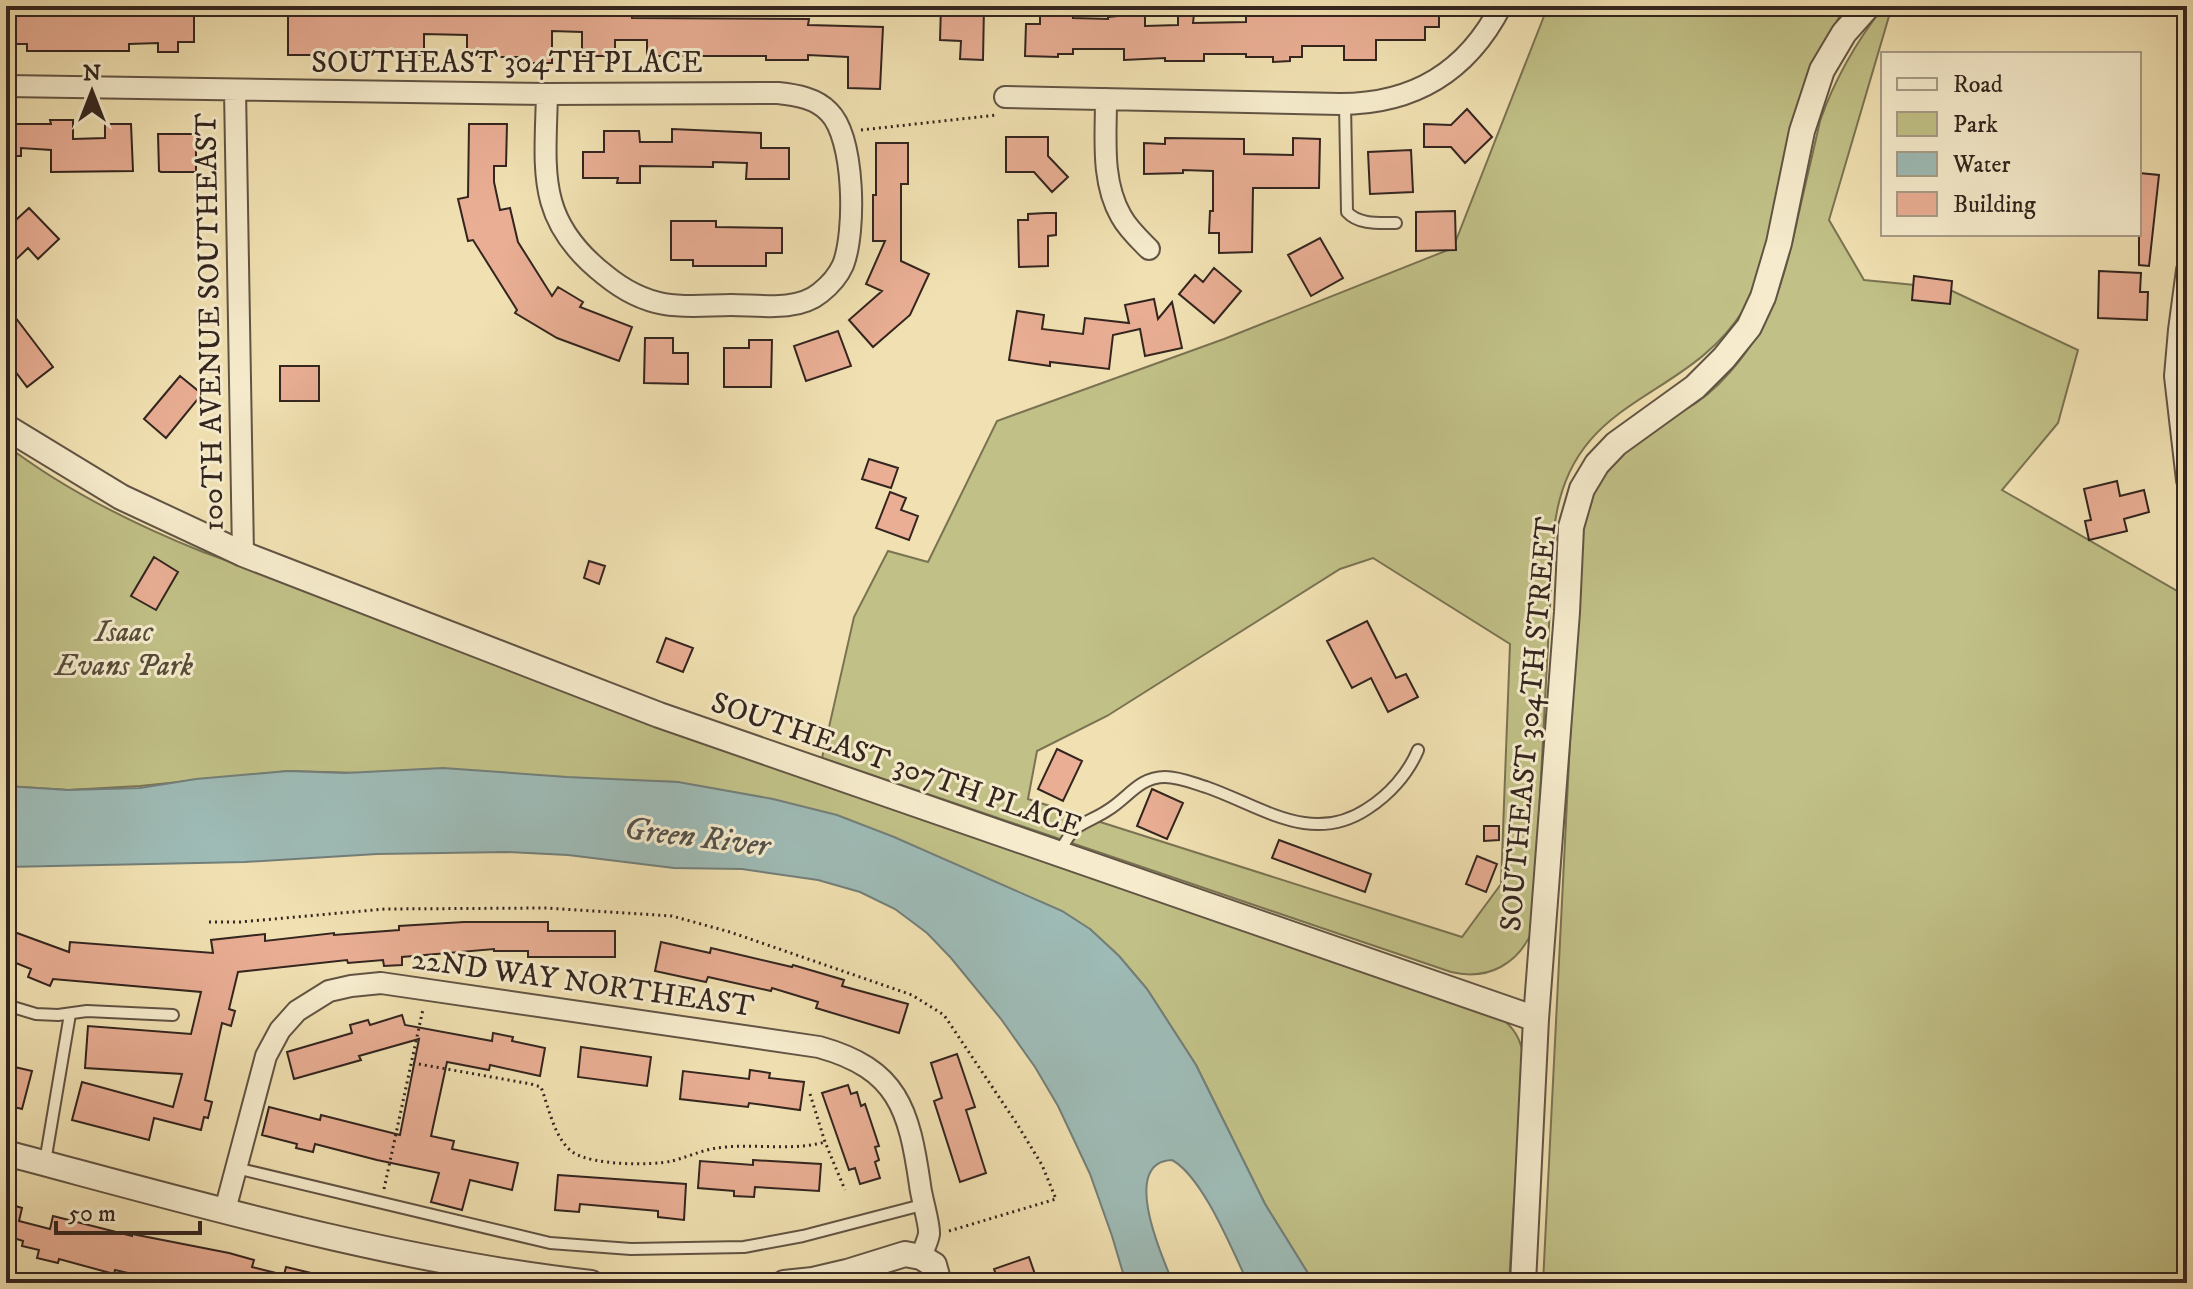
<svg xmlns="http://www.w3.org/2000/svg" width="2193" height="1289" font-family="'IM FELL DW Pica',serif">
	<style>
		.green { fill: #c1c187; stroke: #7a7353; stroke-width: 2; fill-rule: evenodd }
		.water { fill: #9ebbb6; stroke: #737f7a; stroke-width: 2 }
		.building { fill: #e9ae94; stroke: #33251f; stroke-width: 2 }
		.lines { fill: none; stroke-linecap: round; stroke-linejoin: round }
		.service-casing { stroke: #625444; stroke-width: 14 }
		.minor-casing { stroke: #625444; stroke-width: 24 }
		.tertiary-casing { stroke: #625444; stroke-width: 28 }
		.path { stroke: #33251f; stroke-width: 3; stroke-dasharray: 2 4; stroke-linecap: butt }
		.service { stroke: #f6eccd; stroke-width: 10 }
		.minor { stroke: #f6eccd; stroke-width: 20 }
		.tertiary { stroke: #f6eccd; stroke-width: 24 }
		.labels { text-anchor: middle; stroke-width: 6; stroke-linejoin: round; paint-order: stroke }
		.street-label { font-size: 30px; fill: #33251f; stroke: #f6eccd }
		.park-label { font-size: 30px; font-style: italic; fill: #564c39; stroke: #f6eccd }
		.water-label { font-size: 32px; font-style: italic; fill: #53524c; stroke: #f6eccd }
	</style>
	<rect width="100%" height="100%" fill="#f1e1b2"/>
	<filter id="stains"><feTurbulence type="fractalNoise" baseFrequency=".0025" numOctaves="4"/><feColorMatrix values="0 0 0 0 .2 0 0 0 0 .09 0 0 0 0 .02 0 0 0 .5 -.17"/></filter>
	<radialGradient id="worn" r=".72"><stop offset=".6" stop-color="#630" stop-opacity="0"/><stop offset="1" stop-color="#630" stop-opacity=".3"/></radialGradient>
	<path class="green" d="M1548,6H1847C1822,39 1816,66 1806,106C1796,141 1787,176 1778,212C1769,245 1762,279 1744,309C1685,405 1568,393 1554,531L1533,929C1519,964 1488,981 1451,972L822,758L854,617L888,551L928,562L997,421L1224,339L1453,248ZM1373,558L1510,644L1501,884L1462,937L1028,799L1037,751L1107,716L1340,569Z
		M1884,6H1892L1829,220L1864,280L1946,288L2078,350L2058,423L2002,490L2184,595L2187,604V1283H1543L1581,520C1594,484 1615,456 1646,433C1658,425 1671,419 1683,411C1701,401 1717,387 1730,372C1772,325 1785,277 1798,217C1805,185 1813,153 1820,121C1835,78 1856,42 1884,6Z
		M6,445C66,491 133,524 203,552L1501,1018C1514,1028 1520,1038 1523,1054L1509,1283H1314L1265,1204L1196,1065L1147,989L1119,956L1090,929L678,782L288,771L140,786L68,790L6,786Z"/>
	<path class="water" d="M443,768L567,777L678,782L773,799L837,815L894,837L1062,911L1090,929L1119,956L1147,989L1196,1065L1265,1204L1314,1283H1248C1232,1250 1203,1177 1172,1160C1119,1162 1163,1259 1173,1283H1126L1112,1236L1090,1174L1058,1106L1035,1067L1001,1019L951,958L927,933L895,909L860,892L818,880L742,869L674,868L568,855L507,852L377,854L245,862L6,867V786L68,790L140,788L196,779L288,771L346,773Z"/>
	<path class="building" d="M6,6H194V42H178V52H158V43L129,44V51H27V44H6Z
		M399,6H442V14L521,13L522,6L632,8V18L809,19L808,25L883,27L880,89L848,88V57L808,55V60H766V56H647V40H615V56H582V32L552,31V63H521V57H467V35L424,34V55H288V12L399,13Z
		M941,6H984L983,60L960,59L961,41L940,40Z
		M1439,6V27H1425V40H1376V60H1344V46H1302V57H1290V61L1273,62V57H1246V54H1204V61H1165V58L1124,60V49H1073V54H1058V57L1025,56L1026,24H1040V12L1073,13V18L1108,19V17L1117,16V12H1136L1137,16H1145V26L1178,25V14H1194L1193,23L1246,22V16H1256V7Z
		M1467,109L1492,137L1465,163L1451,147H1424V124L1451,125Z
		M50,120H73V139L105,138V124H131L133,171L51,172V150L21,148V156H6V124H51Z
		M469,124H507L506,166H494V182L500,210L510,208L518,242L552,296L558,287L583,302L580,307L632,327L619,361L557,338L515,313L517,310L473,240L468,241L458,199L468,197Z
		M672,129L761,133V148H789V179H746L747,163L713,162V167L640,166V183H617L618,178H583V152H604V131H639L640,142H672Z
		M158,134H196V172H161L159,171Z
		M1006,137H1048V156L1068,177L1052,192L1034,172H1006Z
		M1165,138L1244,139V154L1293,155V138L1320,139L1319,188H1253L1252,252L1219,253V233H1209L1210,211H1213V171L1183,170V173L1144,174V143L1165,144Z
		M876,143H908V184H901V261L929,274L910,315L873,347L849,320L882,291L866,284L885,241H873V195H876Z
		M1411,150L1413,192L1370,194L1368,152Z
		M2139,173L2159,175L2149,266L2139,265Z
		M29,208L59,239L38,259L28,248L6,269V229Z
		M1455,211L1456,250L1416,251V212Z
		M1046,213H1056V235L1048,236V266L1019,267L1018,220H1028V214Z
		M671,221H716V227L782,228V253H766V266H693V260H671Z
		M1320,238L1343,278L1311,296L1288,255Z
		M1214,268L1241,291L1214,323L1179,294L1195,275L1203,282Z
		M2099,271L2141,273L2140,292H2148L2147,320L2098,318Z
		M1914,276L1952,281L1950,304L1912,300Z
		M1154,299L1158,319L1172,302L1182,348L1145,356L1140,329L1113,335L1109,369L1050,362V366L1009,360L1017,311L1044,315L1042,329L1083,334L1085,318L1129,323L1125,305Z
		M6,305L53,367L27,387L6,359Z
		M838,331L851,366L806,381L794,346Z
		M645,338H673V353H688V384L644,383Z
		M749,340H772L771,387H724V348H749Z
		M280,366H319V401H280Z
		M180,376L202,394L166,438L144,419Z
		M869,459L898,468L891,488L862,479Z
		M2117,481L2120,496L2144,490L2149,512L2124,519L2127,531L2089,540L2085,521L2091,520L2084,489Z
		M890,492L906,498L901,510L918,516L909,540L876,528Z
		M154,557L178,572L156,610L131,596Z
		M589,561L605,566L599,584L584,578Z
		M1367,621L1396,678L1406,674L1418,697L1388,712L1371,678L1352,688L1327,641Z
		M666,638L693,648L683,672L657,662Z
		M1057,749L1082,761L1063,801L1038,789Z
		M1152,789L1183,803L1167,839L1137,826Z
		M1484,826H1499V840L1484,841Z
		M1279,840L1371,874L1365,892L1272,858Z
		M1477,856L1497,864L1486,892L1466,884Z
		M464,922H548V931H615V957H528V951H494V949L402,957V965L384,966L383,960L348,963L347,960L238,972L229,1009L235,1011L231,1026L222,1023L205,1100L212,1102L208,1118L204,1117L201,1130L154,1118L149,1140L72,1120L82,1082L173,1107L182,1074L85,1068L88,1026L191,1034L201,992L53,979L50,986L28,977L31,969L6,959V929L69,952L70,942L213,953L211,940L265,934V941L334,933V935L399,930V926Z
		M661,942L710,953L711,948L792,967L793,965L844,980L842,986L908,1004L899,1033L816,1008L818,1002L772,988L771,991L708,977L706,982L655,971Z
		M402,1015L405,1025L492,1041L493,1033L513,1037L512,1041L545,1048L540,1076L490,1065L489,1070L447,1062L431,1136L454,1141L452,1149L518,1163L512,1190L470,1180L462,1210L431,1202L439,1173L377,1160L315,1144L313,1152L296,1148L297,1144L262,1135L269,1107L320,1120L321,1115L400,1135L419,1039L359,1056L361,1060L294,1079L287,1052L352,1033L350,1025L368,1020L370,1025Z
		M581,1047L651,1057L647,1086L578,1077Z
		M957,1054L975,1107L966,1110L986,1173L960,1182L934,1101L942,1098L931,1063Z
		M6,1065L32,1071L22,1109L6,1105Z
		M750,1070L770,1073L769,1078L804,1082L800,1110L749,1103L748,1107L680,1099L683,1071L749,1079Z
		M848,1085L851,1094L857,1092L861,1106L865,1104L879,1146L875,1147L879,1160L875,1162L880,1178L860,1184L855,1168L849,1170L822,1093Z
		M753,1160L821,1164L819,1191L755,1187L754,1197L734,1196V1191L698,1188L700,1161L753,1165Z
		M558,1175L686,1184L684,1220L658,1217V1211L580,1204L579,1212L555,1210Z
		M6,1203L22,1208L19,1221L50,1229L53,1216L132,1236V1234L229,1253L254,1260L252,1267L284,1275L286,1267L328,1277L327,1283H171L115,1270L114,1274L59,1259L58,1263L37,1258L39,1250L22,1246L23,1241L14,1238L11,1251L6,1250Z
		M1029,1257L1038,1283H999L994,1269Z"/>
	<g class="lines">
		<defs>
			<path id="service" d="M1345,104L1347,212C1359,225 1379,223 1396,223
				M1058,853C1064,845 1069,834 1076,828C1086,821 1098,817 1108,810C1128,798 1139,777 1165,777C1179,777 1193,783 1206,787C1261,806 1311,846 1367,809C1389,795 1408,774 1418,750
				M6,1005L36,1014L58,1015L87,1011L173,1015
				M45,1162L70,1014
				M236,1168L550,1243L631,1249L744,1247L803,1236L922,1205"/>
			<path id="minor" d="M6,86L547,94L778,93C796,95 816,98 829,112C855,138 856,232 843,265C838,276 829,286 820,293C797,312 759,305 731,305C710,305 686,308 664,304C642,300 622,289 605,275C536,221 545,173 547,94
				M235,90L243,554
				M1005,97L1340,104C1414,104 1467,72 1501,6
				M1106,99C1106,138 1101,181 1121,216C1128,229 1139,239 1149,249
				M2187,270L2179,330L2175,376L2187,480
				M225,1210L266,1056L280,1030L297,1011L329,991L351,986L381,983L819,1047C898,1069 909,1109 920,1185C921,1197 930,1224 929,1234C928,1241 923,1250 921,1257"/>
			<path id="tertiary" d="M6,427L121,497L243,554L659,715L1536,1019
				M6,1153C198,1204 393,1261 591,1283
				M784,1283L813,1280L847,1272L905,1254L921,1257L934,1265L939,1283
				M1523,1283L1536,1019L1567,612L1571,527L1582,489L1597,464L1616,444L1695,387L1724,358L1749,327L1763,297L1779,243L1802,131L1822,70L1844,33L1868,6"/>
		</defs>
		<use href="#service" class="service-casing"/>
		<use href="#minor" class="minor-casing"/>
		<use href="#tertiary" class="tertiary-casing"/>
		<path class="path" d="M861,130L997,115
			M209,922H240L385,909L546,908L672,916L730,932L912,995L944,1015L1017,1124L1042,1165L1056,1199L949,1231
			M413,1063L531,1084L541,1087C549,1108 555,1141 574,1153C593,1165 650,1166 672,1161C691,1156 706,1148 726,1147C759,1144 793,1151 825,1142
			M810,1094L825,1142L845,1190
			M384,1189L423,1009"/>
		<use href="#service" class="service"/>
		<use href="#minor" class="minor"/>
		<use href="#tertiary" class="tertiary"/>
	</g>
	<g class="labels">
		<g class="street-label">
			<text x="507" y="72">SOUTHEAST 304TH PLACE</text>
			<text transform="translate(209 322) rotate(-91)" y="10">100TH AVENUE SOUTHEAST</text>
			<text transform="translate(1528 724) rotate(-85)" y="10">SOUTHEAST 304TH STREET</text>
			<text transform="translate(897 764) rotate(19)" y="10">SOUTHEAST 307TH PLACE</text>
			<text transform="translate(583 982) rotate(8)" y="10">22ND WAY NORTHEAST</text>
		</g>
		<g class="park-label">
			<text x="124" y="641">Isaac<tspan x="124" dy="34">Evans Park</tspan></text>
		</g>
		<g class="water-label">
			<text transform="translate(697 836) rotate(7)" y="11">Green River</text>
		</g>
	</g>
	<rect width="2193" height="1289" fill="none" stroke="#f1e1b2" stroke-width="32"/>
	<rect x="8" y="8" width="2177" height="1273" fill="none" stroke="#33251f" stroke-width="4"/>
	<rect x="16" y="16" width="2161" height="1257" fill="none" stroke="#33251f" stroke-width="2"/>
	<rect x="1881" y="52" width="260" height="184" fill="#f6eccd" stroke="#a89c87" stroke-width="2"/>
	<rect x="1897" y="78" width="40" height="12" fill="#f6eccd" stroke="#a89c87" stroke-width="2"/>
	<text x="1953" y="92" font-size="24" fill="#33251f">Road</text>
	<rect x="1897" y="112" width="40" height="24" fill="#c1c187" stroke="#a89c87" stroke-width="2"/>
	<text x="1953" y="132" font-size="24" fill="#33251f">Park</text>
	<rect x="1897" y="152" width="40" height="24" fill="#9ebbb6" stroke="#a89c87" stroke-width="2"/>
	<text x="1953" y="172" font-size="24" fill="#33251f">Water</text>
	<rect x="1897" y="192" width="40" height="24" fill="#e9ae94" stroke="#a89c87" stroke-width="2"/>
	<text x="1953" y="212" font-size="24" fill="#33251f">Building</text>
	<g transform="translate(92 92)" stroke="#f6eccd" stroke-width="6" paint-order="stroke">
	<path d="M0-6L14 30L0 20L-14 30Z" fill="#33251f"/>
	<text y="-12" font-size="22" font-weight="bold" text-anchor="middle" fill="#33251f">N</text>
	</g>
	<path d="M56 1221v12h144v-12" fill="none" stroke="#33251f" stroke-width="4"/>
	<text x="68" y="1221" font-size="24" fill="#33251f" stroke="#f6eccd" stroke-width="6" paint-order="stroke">50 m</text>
	<rect width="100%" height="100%" filter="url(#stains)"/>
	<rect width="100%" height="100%" fill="url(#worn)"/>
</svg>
